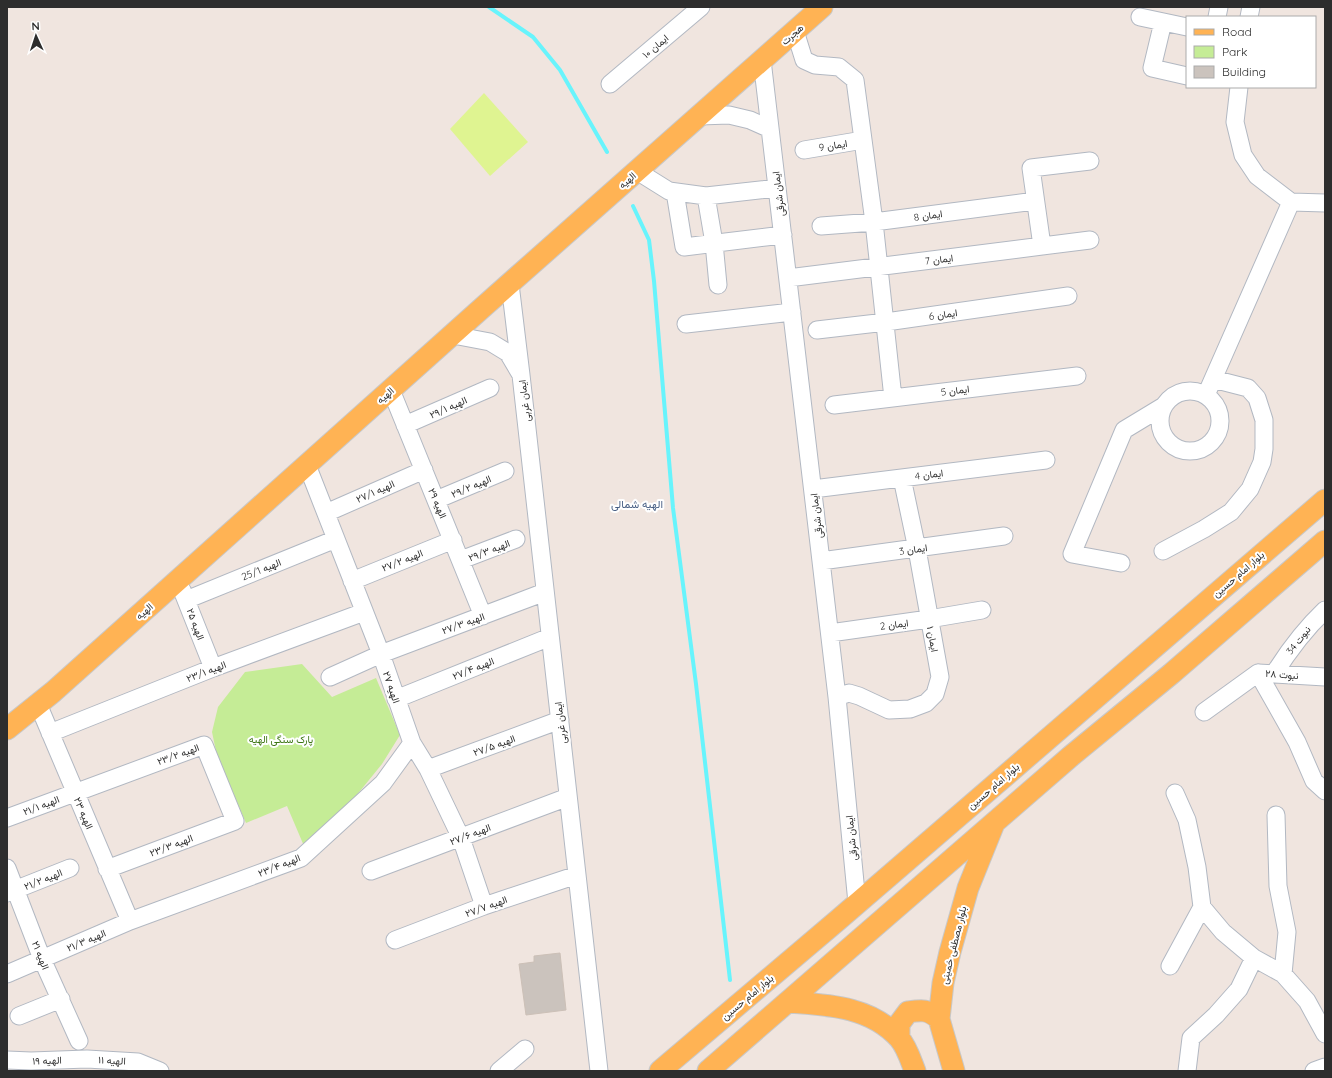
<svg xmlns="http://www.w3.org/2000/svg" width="1332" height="1078" font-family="Quicksand,Vazirmatn,sans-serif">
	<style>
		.green { fill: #c5ec96 }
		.pitch { fill: #dff491 }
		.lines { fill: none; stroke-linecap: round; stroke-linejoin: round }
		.stream { stroke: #68f4fc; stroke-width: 4 }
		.building { fill: #cbc3bd; stroke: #ccc0b7 }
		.minor-casing { stroke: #b2b8c2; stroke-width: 19 }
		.major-casing { stroke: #c8c8c8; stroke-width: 23 }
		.minor { stroke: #fff; stroke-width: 17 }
		.major { stroke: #ffb354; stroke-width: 21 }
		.labels { text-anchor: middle; stroke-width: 4; stroke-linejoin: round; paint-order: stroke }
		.street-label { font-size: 10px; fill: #2d2d2d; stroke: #fff }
		.park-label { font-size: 10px; fill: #3c7513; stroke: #fff }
		.neighbourhood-label { font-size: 11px; fill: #485f84; stroke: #fff }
	</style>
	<rect width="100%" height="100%" fill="#f0e5df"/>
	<path class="green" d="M302,664L332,697L376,678L400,735L382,764L338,818L304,846L287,806L246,823L217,756L212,732L218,707L245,672Z"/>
	<path class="pitch" d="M484,93L528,142L490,176L450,129Z"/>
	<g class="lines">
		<path class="stream" d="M489,7L533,37L560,70L607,152
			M633,206L649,240L654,281L673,508L696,684L730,980"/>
	</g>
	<path class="building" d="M560,953L566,1010L526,1015L519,964L534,962V956Z"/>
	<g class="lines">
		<defs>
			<path id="minor" d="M1140,17L1187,27
				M1217,17L1219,7
				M1249,17L1251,7
				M1163,22L1152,68L1187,76
				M795,31L804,60L815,65L839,67L855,80L874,222L893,398
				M762,60L837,697L857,903
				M610,84L701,7
				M1239,87L1235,122L1243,155L1257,176L1291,202L1325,203
				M700,116L729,115L750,120L770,129
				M804,150L863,140
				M637,171L669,191L706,196L714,243L718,285
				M675,192L684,247L783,235
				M706,196L777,188
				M821,226L874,222L1035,201
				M1042,246L1031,168L1090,161
				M788,278L1090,240
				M686,324L792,312
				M817,330L886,322L1068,296
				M453,335L490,342L508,353L521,375L510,284
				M521,375L599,1071
				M391,390L483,616
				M1160 421a30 30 0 1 1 60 0a30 30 0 1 1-60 0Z
				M1206,395L1291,202
				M834,405L1077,376
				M405,425L490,388
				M307,465L381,654L412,743L428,769L461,838L484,906
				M813,489L1046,460
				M436,500L505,471
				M326,513L424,470
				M1163,551L1204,529L1231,512L1250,489L1262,462L1264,449V420L1257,398L1248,388L1213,379
				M461,560L516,539
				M821,561L1004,536
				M1121,563L1072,554L1124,430L1162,407
				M352,581L453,540
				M182,590L213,668
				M186,600L336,539
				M830,633L929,619L982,610
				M1258,673L1297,742L1314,781L1325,791
				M1274,674C1289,650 1305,629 1325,610
				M330,677L381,654L545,592
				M837,697L849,693L859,696L889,710L910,709L926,703L935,694L940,677L917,549L902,478
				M396,699L550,637
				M38,704L130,921
				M1204,712L1258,673L1325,677
				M50,733L213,668L364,612
				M428,769L560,720
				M1175,793L1187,820L1197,867L1202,907L1223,932L1254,958L1283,974L1307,1001L1325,1034
				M1276,815L1278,886L1287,932L1283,974
				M7,818L204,745L235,821L107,869
				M7,868L42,959L79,1041
				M371,871L568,797
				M7,893L70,868
				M395,940L484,906L577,875
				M1170,966L1202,907
				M7,974L130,921L301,858L383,783L412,743
				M19,1016L61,999
				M7,1060L31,1061L87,1059L138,1062L160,1071
				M499,1071L525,1049
				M1187,1071L1191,1038L1216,1015L1239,989L1254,958
				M1314,1071L1325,1067"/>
			<path id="major" d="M7,729L53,692L482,308L822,7
				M788,1002C828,1005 870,1006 899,1038C907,1047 911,1061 915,1071
				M899,1038V1024L908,1012C922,1010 928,1009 939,1019
				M660,1071L838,920L1325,500
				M708,1071L1071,756L1171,674L1325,541
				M954,1071L939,1019L943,983L950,952L968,888L993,826"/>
		</defs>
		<use href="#minor" class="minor-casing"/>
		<use href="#major" class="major-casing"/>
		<use href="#minor" class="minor"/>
		<use href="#major" class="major"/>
	</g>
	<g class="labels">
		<g class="street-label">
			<text transform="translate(792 34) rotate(-41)" y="4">هجرت</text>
			<text transform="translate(655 46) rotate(-40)" y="4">ایمان ۱۰</text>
			<text transform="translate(833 145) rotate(-9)" y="4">ایمان 9</text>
			<text transform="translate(627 180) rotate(-42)" y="4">الهیه</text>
			<text transform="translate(778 194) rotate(-97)" y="4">ایمان شرقی</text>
			<text transform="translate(928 215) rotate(-8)" y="4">ایمان 8</text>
			<text transform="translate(939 259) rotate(-7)" y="4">ایمان 7</text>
			<text transform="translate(943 314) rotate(-8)" y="4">ایمان 6</text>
			<text transform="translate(955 390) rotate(-7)" y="4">ایمان 5</text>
			<text transform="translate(385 395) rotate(-42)" y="4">الهیه</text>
			<text transform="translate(524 401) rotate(-97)" y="4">ایمان غربی</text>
			<text transform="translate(448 407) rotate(-24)" y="4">الهیه ۲۹/۱</text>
			<text transform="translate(929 474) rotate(-7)" y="4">ایمان 4</text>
			<text transform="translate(471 486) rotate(-23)" y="4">الهیه ۲۹/۲</text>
			<text transform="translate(375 491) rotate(-24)" y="4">الهیه ۲۷/۱</text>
			<text transform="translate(438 503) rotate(67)" y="4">الهیه ۲۹</text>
			<text transform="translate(816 516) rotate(-97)" y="4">ایمان شرقی</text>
			<text transform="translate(913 549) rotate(-8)" y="4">ایمان 3</text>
			<text transform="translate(489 550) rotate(-21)" y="4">الهیه ۲۹/۳</text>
			<text transform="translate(402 560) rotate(-22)" y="4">الهیه ۲۷/۲</text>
			<text transform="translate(261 569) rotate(-22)" y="4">الهیه 25/1</text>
			<text transform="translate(1238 574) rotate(-41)" y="4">بلوار امام حسین</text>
			<text transform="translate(144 611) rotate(-42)" y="4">الهیه</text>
			<text transform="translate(463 623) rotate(-20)" y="4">الهیه ۲۷/۳</text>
			<text transform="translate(196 624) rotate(69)" y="4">الهیه ۲۵</text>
			<text transform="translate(894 624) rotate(-7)" y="4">ایمان 2</text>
			<text transform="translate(933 639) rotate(80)" y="4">ایمان ۱</text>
			<text transform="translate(1298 640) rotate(-52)" y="4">نبوت 34</text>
			<text transform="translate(473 668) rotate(-22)" y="4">الهیه ۲۷/۴</text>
			<text transform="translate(206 671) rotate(-21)" y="4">الهیه ۲۳/۱</text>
			<text transform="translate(1282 674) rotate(4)" y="4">نبوت ۲۸</text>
			<text transform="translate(392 687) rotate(71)" y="4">الهیه ۲۷</text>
			<text transform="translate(560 723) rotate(-97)" y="4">ایمان غربی</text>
			<text transform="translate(494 745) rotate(-20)" y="4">الهیه ۲۷/۵</text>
			<text transform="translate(178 754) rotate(-20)" y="4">الهیه ۲۳/۲</text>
			<text transform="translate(993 786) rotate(-41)" y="4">بلوار امام حسین</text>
			<text transform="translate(41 805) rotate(-21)" y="4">الهیه ۲۱/۱</text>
			<text transform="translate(84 813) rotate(67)" y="4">الهیه ۲۳</text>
			<text transform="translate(470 834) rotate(-21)" y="4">الهیه ۲۷/۶</text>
			<text transform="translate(851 838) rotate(-96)" y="4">ایمان شرقی</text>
			<text transform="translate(171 845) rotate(-21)" y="4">الهیه ۲۳/۳</text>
			<text transform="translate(279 865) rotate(-22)" y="4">الهیه ۲۳/۴</text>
			<text transform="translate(43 879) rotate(-22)" y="4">الهیه ۲۱/۲</text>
			<text transform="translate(486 906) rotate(-20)" y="4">الهیه ۲۷/۷</text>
			<text transform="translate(86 940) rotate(-23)" y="4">الهیه ۲۱/۳</text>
			<text transform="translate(953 945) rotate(-76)" y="4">بلوار مصطفی خمینی</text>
			<text transform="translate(41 955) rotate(68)" y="4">الهیه ۲۱</text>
			<text transform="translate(747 997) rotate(-40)" y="4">بلوار امام حسین</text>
			<text transform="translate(47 1060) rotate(-2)" y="4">الهیه ۱۹</text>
			<text transform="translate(112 1060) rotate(3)" y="4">الهیه ۱۱</text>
		</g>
		<g class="park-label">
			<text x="281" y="743">پارک سنگی الهیه</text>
		</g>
		<g class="neighbourhood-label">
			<text x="637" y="508">الهیه شمالی</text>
		</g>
	</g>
	<rect width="1332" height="1078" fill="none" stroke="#2d2d2d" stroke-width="16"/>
	<rect x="1186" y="16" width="130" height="72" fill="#ffffff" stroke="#ababab"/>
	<rect x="1194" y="29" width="20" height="6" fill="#ffb354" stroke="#ababab"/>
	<text x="1222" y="36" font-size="12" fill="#2d2d2d">Road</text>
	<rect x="1194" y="46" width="20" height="12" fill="#c5ec96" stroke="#ababab"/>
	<text x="1222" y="56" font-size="12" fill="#2d2d2d">Park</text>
	<rect x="1194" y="66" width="20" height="12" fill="#cbc3bd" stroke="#ababab"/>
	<text x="1222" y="76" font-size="12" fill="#2d2d2d">Building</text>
	<g transform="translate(36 36) rotate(357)" stroke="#ffffff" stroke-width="3" paint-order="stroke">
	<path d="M0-3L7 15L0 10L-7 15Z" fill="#2d2d2d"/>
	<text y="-6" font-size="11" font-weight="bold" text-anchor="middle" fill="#2d2d2d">N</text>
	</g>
</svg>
